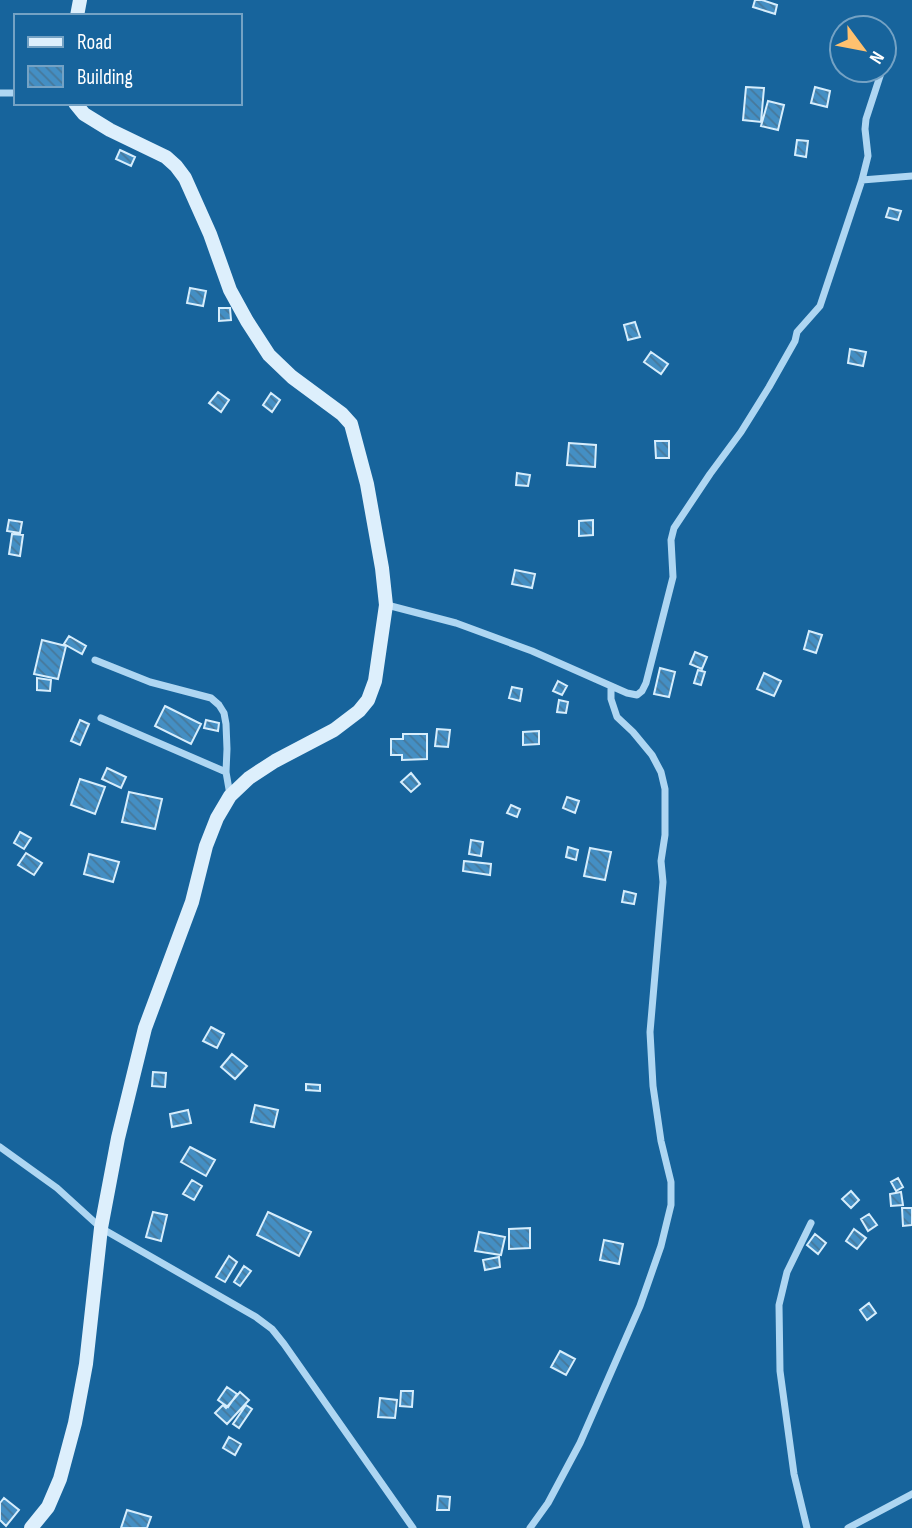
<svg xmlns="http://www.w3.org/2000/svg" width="912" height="1528" font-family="'Sofia Sans Condensed',sans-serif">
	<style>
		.building { fill: url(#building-back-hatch); stroke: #d6edfc; stroke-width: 2 }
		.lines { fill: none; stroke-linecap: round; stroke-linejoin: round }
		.street { stroke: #aed6f2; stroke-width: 7 }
		.secondary { stroke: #ddeffc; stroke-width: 14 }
	</style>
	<defs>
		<pattern id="building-back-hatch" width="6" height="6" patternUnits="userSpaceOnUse" patternTransform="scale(1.75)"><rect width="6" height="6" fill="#448fc4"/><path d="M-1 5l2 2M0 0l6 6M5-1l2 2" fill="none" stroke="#47789a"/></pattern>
	</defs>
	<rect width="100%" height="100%" fill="#17649c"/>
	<path class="building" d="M755,0H762L777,5L775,14L753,7Z
		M746,87L764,88L761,122L743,120Z
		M815,87L830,91L827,107L811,103Z
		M768,101L784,105L778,130L761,126Z
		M797,140L808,141L806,157L795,155Z
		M120,150L135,157L131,166L116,159Z
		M889,208L901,211L898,220L886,217Z
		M190,288L206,291L203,306L187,303Z
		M219,308H230L231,320L219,321Z
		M635,322L640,337L628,340L624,325Z
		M850,349L866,352L863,366L848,363Z
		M651,352L668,364L661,374L644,362Z
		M218,392L229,400L221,412L209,403Z
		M271,393L280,400L272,412L263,405Z
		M655,441H669V458H656Z
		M569,443L596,445L595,467L567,465Z
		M517,473L530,475L528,486L516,485Z
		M9,520L22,522L20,533L7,531Z
		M593,520V535L579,536V521Z
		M12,534L23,535L20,556L9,554Z
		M515,570L535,574L532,588L512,584Z
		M809,631L822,635L816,653L804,649Z
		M69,636L86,646L82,654L64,644Z
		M42,640L66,646L58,679L34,674Z
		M695,652L707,657L702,669L690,664Z
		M660,668L675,672L669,697L654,694Z
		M698,670L705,672L701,685L694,683Z
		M764,673L781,681L774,696L757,689Z
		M37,678L51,680L50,691L37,690Z
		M558,681L567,686L562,695L553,691Z
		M512,687L522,689L520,701L509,698Z
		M559,700L568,702L566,713L557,712Z
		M165,706L201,724L191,744L155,726Z
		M80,720L89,724L80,745L71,741Z
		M206,720L219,723L218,731L204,728Z
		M437,729L450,730L448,747L435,746Z
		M539,731V744L523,745V732Z
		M403,734H427V759L402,760V755H391V739H403Z
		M107,768L126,777L121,788L102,779Z
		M411,773L420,784L411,792L401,782Z
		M80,779L105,787L95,814L71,805Z
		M129,792L162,799L155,829L122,822Z
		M567,797L579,801L575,813L563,808Z
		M511,805L520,809L517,817L507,813Z
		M20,832L31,838L24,849L14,843Z
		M471,840L483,842L481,856L469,854Z
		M568,847L578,850L576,860L566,857Z
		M590,848L611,852L605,880L584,876Z
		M26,853L42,863L34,875L18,865Z
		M89,854L119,862L113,882L84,874Z
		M464,861L491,864L490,875L463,871Z
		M624,891L636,894L634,904L622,902Z
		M211,1027L224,1034L217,1048L203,1041Z
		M232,1054L247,1066L235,1079L221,1067Z
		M153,1072L166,1073L165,1087L152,1086Z
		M306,1084L320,1085V1091L306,1090Z
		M255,1105L278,1110L274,1127L251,1122Z
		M188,1110L191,1123L172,1127L170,1114Z
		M190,1147L215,1160L206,1176L181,1162Z
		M898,1178L903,1187L896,1191L891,1182Z
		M192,1180L202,1186L194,1200L183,1194Z
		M851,1191L859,1200L851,1208L842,1199Z
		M901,1192L903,1205L891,1206L890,1194Z
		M902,1208H912V1225L903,1226Z
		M153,1212L167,1215L161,1241L146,1237Z
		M268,1212L311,1232L299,1256L257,1235Z
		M869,1214L877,1225L868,1231L861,1219Z
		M530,1228V1248L509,1249V1229Z
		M854,1229L866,1238L857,1249L846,1241Z
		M479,1232L505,1237L501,1255L475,1251Z
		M815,1234L826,1243L818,1254L807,1245Z
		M604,1240L623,1244L619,1264L600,1260Z
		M229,1256L237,1262L225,1282L216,1277Z
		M499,1257L500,1267L485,1270L483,1260Z
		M244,1266L251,1271L240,1286L234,1282Z
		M869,1303L876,1313L867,1320L860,1310Z
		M560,1351L575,1359L566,1375L551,1367Z
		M227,1387L237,1394L228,1407L218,1400Z
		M401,1391H413L412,1407L400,1406Z
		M240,1392L249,1400L227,1424L215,1413L223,1405L226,1408Z
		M380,1398L397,1400L395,1418L378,1417Z
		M246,1405L252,1409L239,1428L233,1424Z
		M229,1437L241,1444L235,1455L223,1448Z
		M438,1496L450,1497L449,1510H437Z
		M4,1498L19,1510L6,1526L0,1520V1503Z
		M127,1510L151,1517L147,1528H121Z"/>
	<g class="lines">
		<path class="street" d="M835,40L842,42
			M0,93H16
			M862,180L912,176
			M387,605L456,623L532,651L627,693L637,695L642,691L646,683L673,577L671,540L674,528L710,474L741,432L769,387L795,341L797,332L820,306L862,180L868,156L865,129L866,119L882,70
			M95,660L150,682L211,698L219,705L224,713L226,724L227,749L226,772L230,795
			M101,718L226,772
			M0,1147L57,1188L101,1228L256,1317L272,1329L284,1344L413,1528
			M530,1528L548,1503L580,1443L640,1306L661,1246L671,1205V1182L661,1141L653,1086L650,1032L663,882L661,861L665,835V789L661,772L652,755L633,732L617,717L611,699V686
			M807,1528L794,1474L780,1371L779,1305L787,1272L811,1223
			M848,1528L912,1494"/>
		<path class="secondary" d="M77,16L80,0
			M31,1528L48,1507L60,1479L75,1423L86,1364L101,1228L118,1138L145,1028L192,902L206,846L217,818L230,796L249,778L275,761L334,730L359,711L368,700L375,681L386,605L382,568L367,484L351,424L342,414L292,377L269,355L247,321L230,290L210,234L185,178L176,166L166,157L110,130L84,114L75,103"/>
	</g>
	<rect x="14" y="14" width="228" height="91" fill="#17649c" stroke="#74a2c4" stroke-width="2"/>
	<rect x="28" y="37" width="35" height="10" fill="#ddeffc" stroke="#74a2c4" stroke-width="2"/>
	<text x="77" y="49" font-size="21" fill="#ffffff">Road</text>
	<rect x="28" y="66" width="35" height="21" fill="url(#building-back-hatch)" stroke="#74a2c4" stroke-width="2"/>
	<text x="77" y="84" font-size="21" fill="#ffffff">Building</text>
	<g transform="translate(863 49) rotate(122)"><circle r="33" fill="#17649c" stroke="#74a2c4" stroke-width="2"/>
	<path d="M0-5L12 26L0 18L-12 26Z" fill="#ffc16f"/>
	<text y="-10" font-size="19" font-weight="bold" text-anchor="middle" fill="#ffffff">N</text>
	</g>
</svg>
